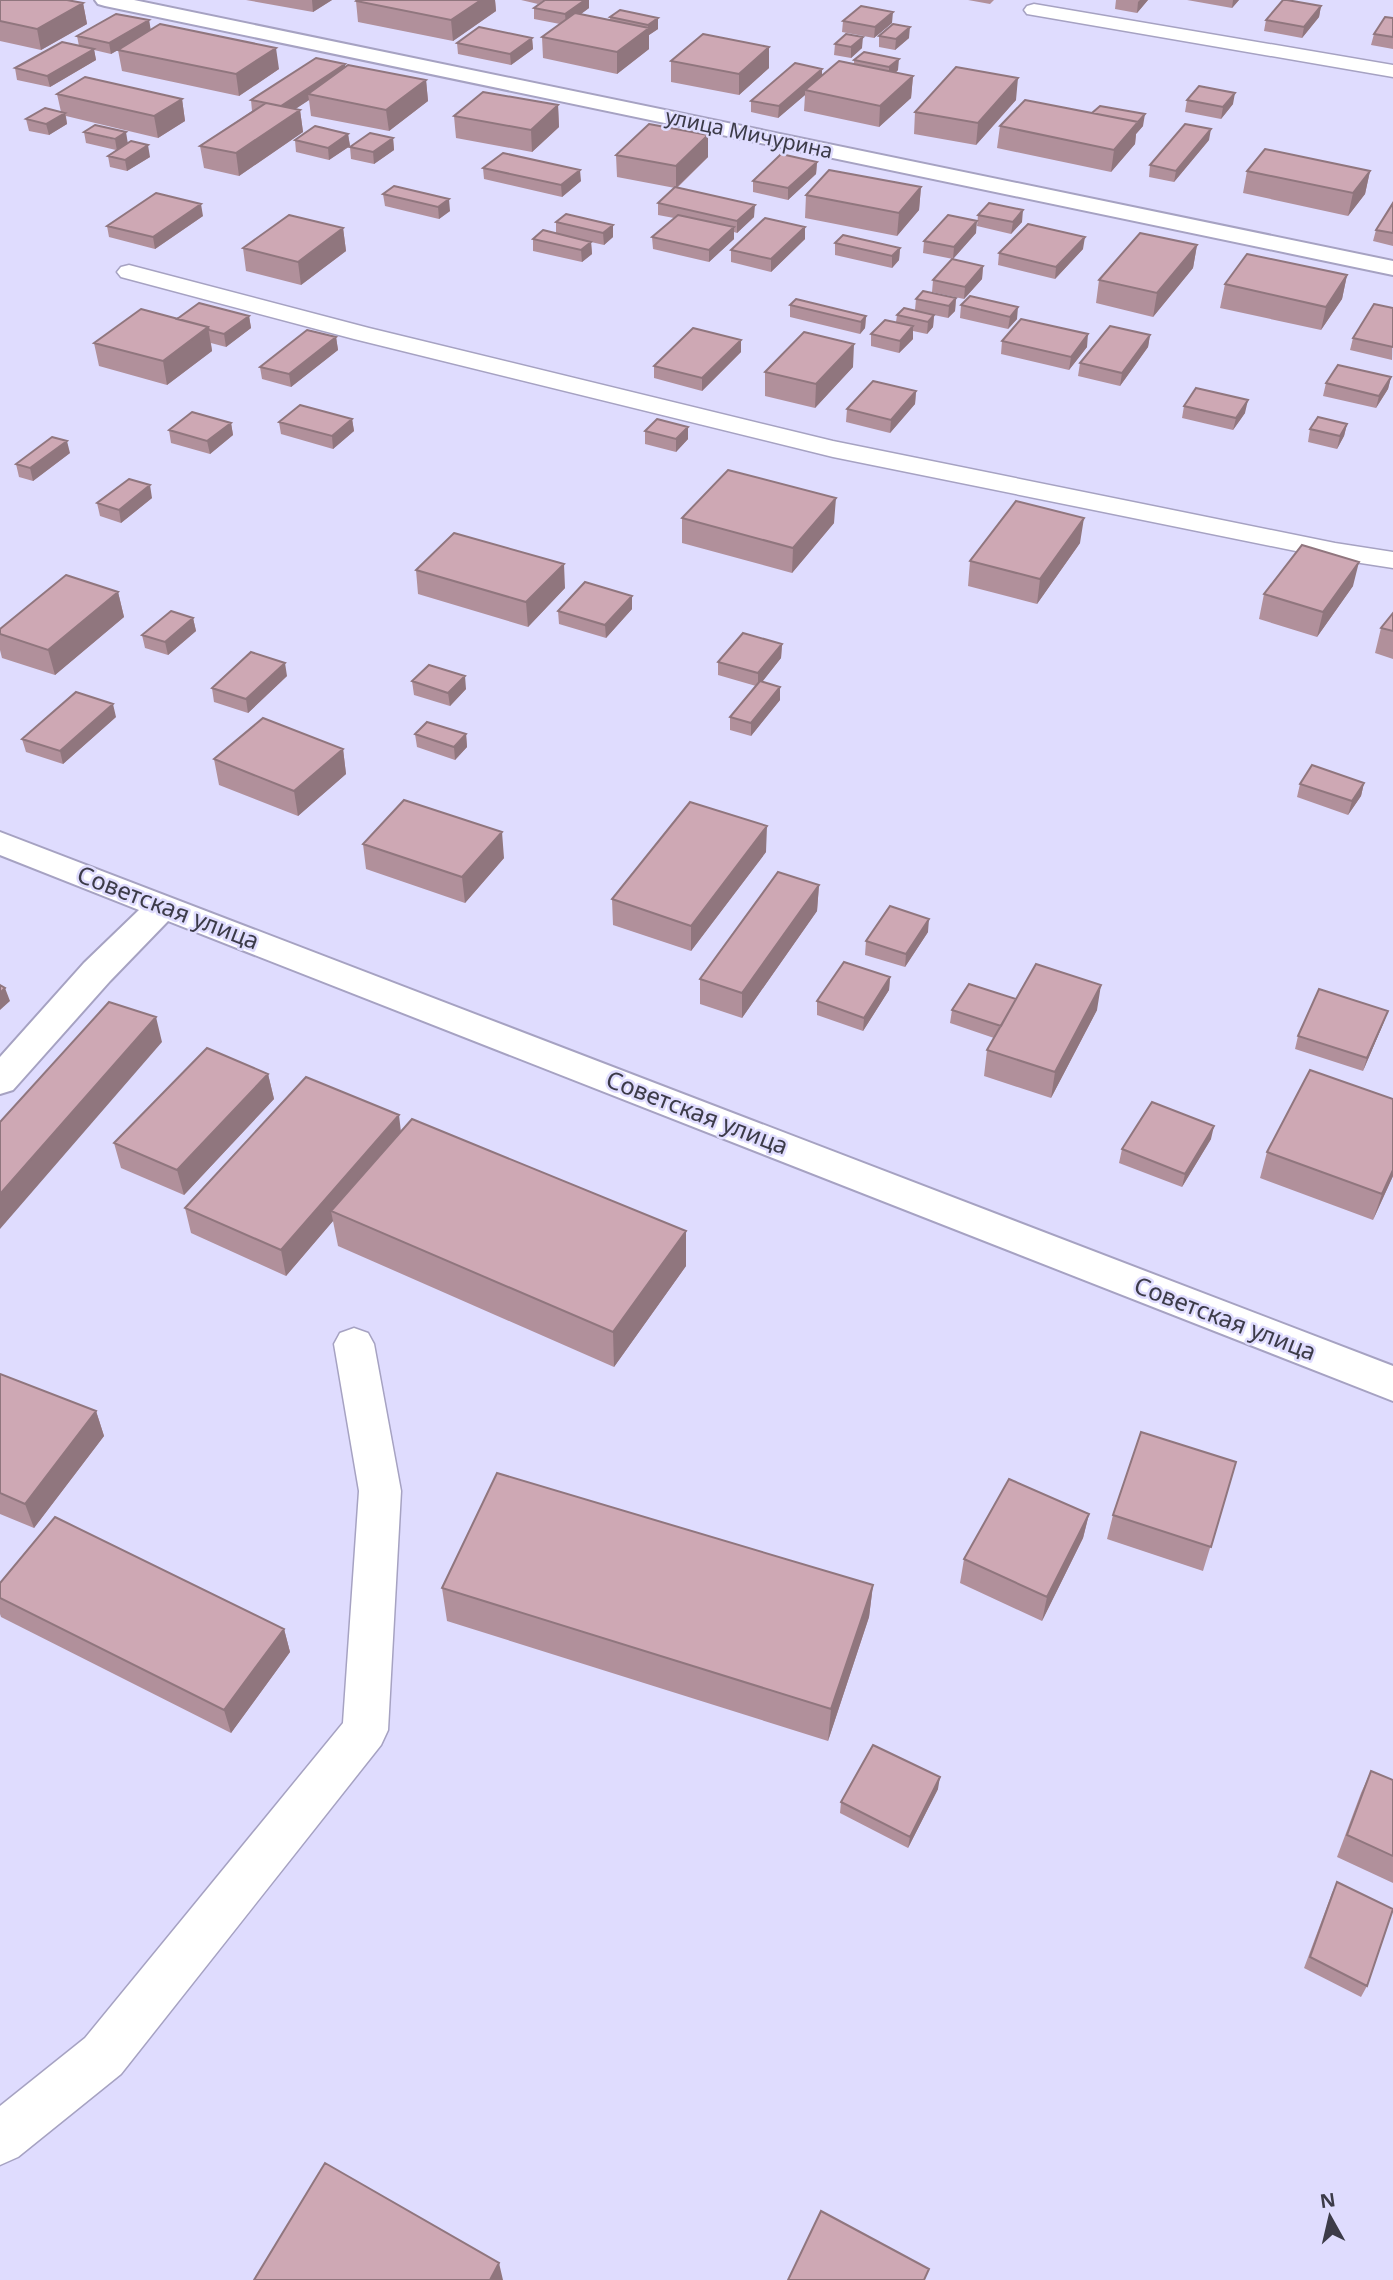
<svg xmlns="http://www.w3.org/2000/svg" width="1393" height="2280" font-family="'Noto Sans',sans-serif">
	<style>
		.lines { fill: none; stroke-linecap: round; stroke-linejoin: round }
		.service-casing { stroke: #a6a2c2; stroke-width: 3 }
		.minor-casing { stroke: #a6a2c2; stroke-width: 4 }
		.service { fill: #fff; fill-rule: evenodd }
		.minor { fill: #fff; fill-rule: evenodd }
		.wall { fill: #b1909b }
		.shaded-wall { fill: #90767e }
		.building { fill: #cea8b4; stroke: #90767e; stroke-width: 2 }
		.labels { text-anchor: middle; stroke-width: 5; stroke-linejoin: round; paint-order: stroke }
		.far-street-label { font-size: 21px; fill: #3c3b48; stroke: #dfdcfe }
		.street-label { font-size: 24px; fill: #3c3b48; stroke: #dfdcfe }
	</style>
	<rect width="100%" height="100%" fill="#dfdcfe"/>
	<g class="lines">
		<defs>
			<path id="service" d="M1034,4L1393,65V77L1027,14L1024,10L1027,6Z
				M129,265L369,328L833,441L1335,543L1393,552V568L1335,559L833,457L354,339L121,277L117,272L121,267Z
				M354,1328L368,1333L374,1344L401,1491L388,1730L381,1745L121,2074L18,2157L0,2165V2106L85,2038L343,1723L359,1491L334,1344L340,1333Z"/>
			<path id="minor" d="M95,0H134L1393,261V275L105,6L98,4Z
				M0,832L1393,1366V1401L168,921L110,981L13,1090L0,1094V1057L84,963L139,910L0,855Z"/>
		</defs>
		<use href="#service" class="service-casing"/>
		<use href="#minor" class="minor-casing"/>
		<use href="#service" class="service"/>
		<use href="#minor" class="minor"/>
	</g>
	<path class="wall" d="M0,0L83,3L87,24L41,50L0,41Z
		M246,0H332L313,12Z
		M357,0H495L496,11L453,41L358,22L356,1Z
		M521,0H544L538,4Z
		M545,0H589V8L581,14L610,20V17L620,10L658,29L649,35V49L617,74L543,58L542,37L560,24L534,19V8Z
		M968,0H994L990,4Z
		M1116,0H1148L1137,13L1115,9Z
		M1187,0H1239L1232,8Z
		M1321,6L1319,17L1302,38L1264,31L1266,20Z
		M1393,18V49L1371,45L1374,34Z
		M149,20L150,30L279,69L239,96L122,71L118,50L111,54L94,50L96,60L50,87L17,80L15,68L79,46L77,36Z
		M843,21L892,23L874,38L842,32Z
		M879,36L909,38L895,50L879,47Z
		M532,38L533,49L511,65L458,54L457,43Z
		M835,44L862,48L851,58L834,55Z
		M769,47V68L739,95L671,82V61Z
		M864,52L898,70L895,73L913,76L911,98L879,127L804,111L805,95L778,118L751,112V101L854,64V60Z
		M346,67L426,80L428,101L389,131L311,116L309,100L295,109L300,110L303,132L239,176L204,168L200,146L252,111L251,100Z
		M57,94L182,99L185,121L158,138L66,116L67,124L49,135L29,131L26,119L61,112Z
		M1016,100L976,145L914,134L915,112Z
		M1187,100L1233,104L1221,119L1185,112Z
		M558,105L559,127L532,152L456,138L454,116Z
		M1000,126H1143L1136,134L1135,144L1111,172L997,148Z
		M84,132L128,143L150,157L127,171L110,167L108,156L116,150L86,143Z
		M348,134L350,146L329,160L296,152L295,140Z
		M393,138L394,150L374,164L351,159L350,147Z
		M1209,140L1174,182L1149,177L1150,165Z
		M616,155L708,157L677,188L754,217L737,233L734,232V239L709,262L653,249L652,237L674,218L658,215V203L675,188L617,177Z
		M817,162L816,174L788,200L753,192V181Z
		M483,168L581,181L562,197L484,179Z
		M1247,171H1370L1365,194L1348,216L1243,193Z
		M394,186L450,211L439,219L385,206L383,194Z
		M921,187L919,210L897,236L805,218L806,195Z
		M1393,203V246L1373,241L1376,230Z
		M566,214L613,237L604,245L591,242L592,254L582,262L533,251V239L556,233V222Z
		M978,215L1022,222L1011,234L977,226Z
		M203,216L155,249L109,237L107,226Z
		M805,227V239L771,272L731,262V250Z
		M343,228L346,251L301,285L246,271L243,248Z
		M976,233L953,259L923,253L924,241Z
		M835,243L900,248L899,260L892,268L835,255Z
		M1197,245L1193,268L1153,317L1096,303L1099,280Z
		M1083,249L1055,279L998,265L999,253Z
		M983,266L982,279L964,299L932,292L933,280Z
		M1347,275L1342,299L1321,330L1220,308L1225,284Z
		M970,296L1017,319L1008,329L960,318L961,305Z
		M956,298L955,311L948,318L934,315L933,327L927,334L913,331V339L899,353L871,346V334L896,322L897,315L915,310L916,299Z
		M790,305L866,316L865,328L860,334L790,317Z
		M1393,308L1392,360L1350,350L1353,338Z
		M249,316L251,328L226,347L211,343L212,351L167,385L99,366L94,343L177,319Z
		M1150,335L1148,347L1120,386L1078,376L1080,363Z
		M336,337L338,350L291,387L262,379L260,367Z
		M1002,341L1087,347L1069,370L1001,354Z
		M741,352L702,391L654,378V366Z
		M853,367L815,408L765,396V372Z
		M1391,377L1388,389L1376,408L1323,396L1326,383Z
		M916,391L915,404L890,433L846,422L847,409Z
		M1184,406L1245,413L1233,430L1182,418Z
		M352,419L354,431L333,449L281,434L279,422Z
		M231,423L233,435L210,454L171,443L169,430Z
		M1347,424L1344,436L1337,449L1308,442L1310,429Z
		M688,427V439L676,452L645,444V431Z
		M70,453L33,481L19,477L16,464Z
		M152,498L121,523L100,516L97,503Z
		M682,518L834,523L792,573L682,543Z
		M1080,543L1037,604L968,586L970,561Z
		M416,570L565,588L528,627L418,594Z
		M1353,586L1317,637L1259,619L1264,594Z
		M118,592L124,617L55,675L2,658L0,650V629Z
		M632,609L606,638L559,624L558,611Z
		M1393,613V659L1375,653L1381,628Z
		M193,618L196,631L168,655L145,648L142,635Z
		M782,644L781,658L762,682L780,700L751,736L730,730V717L756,686L718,675V662Z
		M287,676L248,713L214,702L212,688Z
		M412,681L466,689L450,706L414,695Z
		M116,717L63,764L26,752L22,739Z
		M415,734H466L467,747L455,760L417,747Z
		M343,749L346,774L298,816L219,785L214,759Z
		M1364,783L1361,796L1348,815L1297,797L1300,784Z
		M363,844L504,858L465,903L366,869Z
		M766,852L691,951L613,925L612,899Z
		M819,885L817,911L742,1018L700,1004V979Z
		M928,932L905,967L865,955L866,941Z
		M890,977L889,990L863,1031L817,1015V1001Z
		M1016,999L1097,1010L1051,1098L984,1076L987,1050L994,1038L950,1023L952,1010Z
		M1388,1011L1383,1024L1363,1071L1295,1049L1298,1036Z
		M268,1074L274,1099L184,1195L121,1168L114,1143Z
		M1393,1099V1176L1373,1220L1260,1178L1267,1152Z
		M401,1131L686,1231V1266L614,1367L338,1246L333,1221L286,1276L191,1233L185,1208Z
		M1211,1139L1182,1187L1119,1163L1122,1149Z
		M0,1374L96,1411L104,1436L34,1528L0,1514Z
		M1236,1462L1203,1571L1107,1539L1113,1515Z
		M1089,1514L1083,1538L1042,1621L960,1583L964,1559Z
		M0,1583L284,1629L290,1652L231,1733L1,1617L0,1614Z
		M873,1585L869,1617L828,1741L447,1621L442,1588Z
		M1371,1771L1393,1780V1883L1337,1857L1361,1793Z
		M938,1789L908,1848L840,1813L841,1802Z
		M1337,1882L1367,1986L1361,1997L1304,1968L1332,1893Z"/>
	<path class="shaded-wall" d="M312,0H332L313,12Z
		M481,0H495L496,11L453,41L451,20Z
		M585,0H589V8L566,25L565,14Z
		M1140,0H1148L1137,13L1138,2Z
		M1233,0H1239L1232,8Z
		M83,3L87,24L41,50L37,29Z
		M1321,6L1319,17L1302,38L1304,27Z
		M893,12L892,23L874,38L875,27Z
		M658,18V29L649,35V49L617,74V52L648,28V25Z
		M149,20L151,31L111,54L109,43Z
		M910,27L909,38L895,50L896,39Z
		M863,37L862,48L851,58V47Z
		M532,38L533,49L511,65L510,54Z
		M769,47V68L739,95V74Z
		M276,48L279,69L239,96L236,74Z
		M94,49L96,60L50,87L47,76Z
		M899,59L898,70L889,79V67Z
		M345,64L346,75L308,94L309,100L282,118L280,107Z
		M822,69V80L805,90V95L778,118L779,106Z
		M913,76L911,98L879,127L880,106Z
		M1018,78L1016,100L976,145L978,123Z
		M426,80L428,101L389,131L386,110Z
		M1235,93L1233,104L1221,119L1223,107Z
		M182,99L185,121L158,138L154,116Z
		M558,105L559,127L532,152L531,130Z
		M300,110L303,132L239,176L236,153Z
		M65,113L67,124L49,135L46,124Z
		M1145,114L1143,126L1136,134L1135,144L1111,172L1114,150Z
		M1211,129L1209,140L1174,182L1176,171Z
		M126,132L128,144L117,151L115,139Z
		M348,134L350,146L329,160L328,148Z
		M708,135V157L676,188V166Z
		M393,138L394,150L374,164L373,152Z
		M148,145L150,157L127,171L125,160Z
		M817,162L816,174L788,200V188Z
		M580,170L581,181L562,197L561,185Z
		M1370,171L1365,194L1348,216L1353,193Z
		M921,187L919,210L897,236L899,213Z
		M449,199L450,211L439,219L438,207Z
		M201,204L203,216L155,249L153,237Z
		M755,205L754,217L737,233V221Z
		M1023,210L1022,222L1011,234L1013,222Z
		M977,221L976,233L953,259L954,247Z
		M613,225V237L604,245L603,233Z
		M734,227V239L709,262V250Z
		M805,227V239L771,272V259Z
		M343,228L346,251L301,285L298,262Z
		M1085,237L1083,249L1055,279L1056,267Z
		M591,242L592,254L582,262L581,250Z
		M1197,245L1193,268L1153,317L1157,293Z
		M900,248L899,260L892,268V256Z
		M983,266L982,279L964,299L965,287Z
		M1347,275L1342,299L1321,330L1326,307Z
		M956,298L955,311L948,318L949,306Z
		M1018,307L1017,319L1008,329L1010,317Z
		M934,315L933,327L927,334L928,322Z
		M249,316L251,328L226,347L224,334Z
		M866,316L865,328L860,334L861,322Z
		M913,326V339L899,353L900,341Z
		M208,327L212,351L167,385L163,361Z
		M1088,334L1087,347L1069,370L1071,357Z
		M1150,335L1148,347L1120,386L1122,373Z
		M336,337L338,350L291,387L289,374Z
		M741,340V352L702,391V378Z
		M854,344L853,367L815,408L816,384Z
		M1391,377L1388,389L1376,408L1379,396Z
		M916,391L915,404L890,433L891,420Z
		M1248,400L1245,413L1233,430L1236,418Z
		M352,419L354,431L333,449L332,436Z
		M231,423L233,435L210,454L207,441Z
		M1347,424L1344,436L1337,449L1340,436Z
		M688,427V439L676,452V439Z
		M67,441L70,453L33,481L30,468Z
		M150,485L152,498L121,523L119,510Z
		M836,498L834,523L792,573L793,548Z
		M1084,518L1080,543L1037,604L1040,579Z
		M1359,562L1353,586L1317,637L1323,612Z
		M564,564L565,588L528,627L526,602Z
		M118,592L124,617L55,675L48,650Z
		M632,596V609L606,638L605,625Z
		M193,618L196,631L168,655L165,642Z
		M782,644L781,658L758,687V673Z
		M285,663L287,676L248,713L246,699Z
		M465,676L466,689L450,706L448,693Z
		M780,687V700L751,736V723Z
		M113,704L116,717L63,764L60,751Z
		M466,734L467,747L455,760L454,747Z
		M343,749L346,774L298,816L294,791Z
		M1364,783L1361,796L1348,815L1352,801Z
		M767,826L766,852L691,951V926Z
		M502,832L504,858L465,903L462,877Z
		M819,885L817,911L742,1018V993Z
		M929,919L928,932L905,967L906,954Z
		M890,977L889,990L863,1031L864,1018Z
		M1101,985L1097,1010L1051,1098L1055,1072Z
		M5,988L10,1001L0,1010V993Z
		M1388,1011L1383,1024L1363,1071L1367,1058Z
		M156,1017L162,1042L0,1229V1194Z
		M268,1074L274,1099L184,1195L177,1170Z
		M399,1115L402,1141L331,1211L333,1221L286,1276L281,1250Z
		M1214,1126L1211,1139L1182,1187L1185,1174Z
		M1393,1170V1176L1373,1220L1382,1194Z
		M686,1231V1266L614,1367L613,1332Z
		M96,1411L104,1436L34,1528L25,1504Z
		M1089,1514L1083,1538L1042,1621L1047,1597Z
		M873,1585L869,1617L828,1741L831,1709Z
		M284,1629L290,1652L231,1733L224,1710Z
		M940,1777L938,1789L908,1848L910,1837Z
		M499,2263L503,2280H490Z"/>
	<path class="building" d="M0,0H67L83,3L37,29L0,21Z
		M357,0H481L451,20L356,1Z
		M545,0H585L565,14L534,8Z
		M1283,0H1287L1321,6L1304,27L1266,20Z
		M861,6L893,12L875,27L843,21Z
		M620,10L658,18L648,25L610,17Z
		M575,13L649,28L617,52L542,37Z
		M116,14L149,20L109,43L77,36Z
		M1385,17L1393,18V37L1374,34Z
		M160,24L276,48L236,74L118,50Z
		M893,24L910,27L896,39L879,36Z
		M479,27L532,38L510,54L457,43Z
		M703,34L769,47L739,74L671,61Z
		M846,34L863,37L851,47L835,44Z
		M62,42L94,49L47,76L15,68Z
		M864,52L899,59L889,67L854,60Z
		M316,58L345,64L281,106L251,100Z
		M839,61L913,76L880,106L805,90Z
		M795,63L822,69L779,106L751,101Z
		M348,65L426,80L386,110L308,94Z
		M956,67L1018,78L978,123L915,112Z
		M85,77L182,99L154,116L57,94Z
		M1199,86L1235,93L1223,107L1187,100Z
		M483,92L558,105L531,130L454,116Z
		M1025,100L1138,122L1114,150L1000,126Z
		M266,103L300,110L236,153L200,146Z
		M1100,106L1145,114L1138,122L1092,113Z
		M45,108L65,113L46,124L26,119Z
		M649,124L708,135L676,166L616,155Z
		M1185,124L1211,129L1176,171L1150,165Z
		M95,125L126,132L115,139L84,132Z
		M315,126L348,134L328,148L295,140Z
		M370,133L393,138L373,152L350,147Z
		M131,141L148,145L125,160L108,156Z
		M1265,149L1370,171L1353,193L1247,171Z
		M503,153L580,170L561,185L483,168Z
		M781,154L817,162L788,188L753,181Z
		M829,170L921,187L899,213L806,195Z
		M394,186L449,199L438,207L383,194Z
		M675,187L755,205L737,221L658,203Z
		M156,193L201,204L153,237L107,226Z
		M989,203L1023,210L1013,222L978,215Z
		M1393,203V233L1376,230Z
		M566,214L613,225L603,233L556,222Z
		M289,215L343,228L298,262L243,248Z
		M678,215L734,227L709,250L652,237Z
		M948,215L977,221L954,247L924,241Z
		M765,218L805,227L771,259L731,250Z
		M1028,224L1085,237L1056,267L999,253Z
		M543,230L591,242L581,250L533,239Z
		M1140,233L1197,245L1157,293L1099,280Z
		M843,235L900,248L892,256L835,243Z
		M1247,254L1347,275L1326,307L1225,284Z
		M952,259L983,266L965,287L933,280Z
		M923,291L956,298L949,306L916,299Z
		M970,296L1018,307L1010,317L961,305Z
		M796,299L866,316L861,322L790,305Z
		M199,303L249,316L224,334L209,330L208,327L177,319Z
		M1374,304L1393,308V347L1353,338Z
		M904,308L934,315L928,322L897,315Z
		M141,309L208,327L163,361L94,343Z
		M1021,319L1088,334L1071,357L1002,341Z
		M885,320L913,326L900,341L871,334Z
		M1110,326L1150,335L1122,373L1080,363Z
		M693,328L741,340L702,378L654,366Z
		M307,330L336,337L289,374L260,367Z
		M804,332L854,344L816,384L765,372Z
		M1338,365L1391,377L1379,396L1326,383Z
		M873,381L916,391L891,420L847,409Z
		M1196,388L1248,400L1236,418L1184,406Z
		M300,405L352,419L332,436L279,422Z
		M192,412L231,423L207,441L169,430Z
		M1318,417L1347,424L1340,436L1310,429Z
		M657,419L688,427L676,439L645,431Z
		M52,437L67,441L30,468L16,464Z
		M728,470L836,498L793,548L682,518Z
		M129,479L150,485L119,510L97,503Z
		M1016,501L1084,518L1040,579L970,561Z
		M454,533L564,564L526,602L416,570Z
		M1302,545L1359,562L1323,612L1264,594Z
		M66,575L118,592L48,650L0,634V629Z
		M585,582L632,596L605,625L558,611Z
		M171,611L193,618L165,642L142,635Z
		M1393,613V631L1381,628Z
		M743,633L782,644L758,673L718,662Z
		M251,652L285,663L246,699L212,688Z
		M429,665L465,676L448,693L412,681Z
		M760,681L780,687L751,723L730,717Z
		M76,692L113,704L60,751L22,739Z
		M263,718L343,749L294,791L214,759Z
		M427,722L466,734L454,747L415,734Z
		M1312,765L1364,783L1352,801L1300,784Z
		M404,800L502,832L462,877L363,844Z
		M690,802L767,826L691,926L612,899Z
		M778,872L819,885L742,993L700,979Z
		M890,906L929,919L906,954L866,941Z
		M844,962L890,977L864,1018L817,1001Z
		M1036,964L1101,985L1055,1072L987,1050Z
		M969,984L1016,999L1001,1026L952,1010Z
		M0,985L5,988L0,993Z
		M1319,989L1388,1011L1367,1058L1298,1036Z
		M109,1002L156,1017L0,1194V1122Z
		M207,1048L268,1074L177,1170L114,1143Z
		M1310,1070L1393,1099V1170L1382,1194L1267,1152Z
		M306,1077L399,1115L281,1250L185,1208Z
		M1152,1102L1214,1126L1185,1174L1122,1149Z
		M412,1119L686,1231L613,1332L331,1211Z
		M0,1374L96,1411L25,1504L0,1493Z
		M1141,1432L1236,1462L1211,1547L1113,1515Z
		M497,1473L873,1585L831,1709L442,1588Z
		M1009,1479L1089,1514L1047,1597L964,1559Z
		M55,1517L284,1629L224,1710L0,1598V1583Z
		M873,1745L940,1777L910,1837L841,1802Z
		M1371,1771L1393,1780V1856L1347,1835Z
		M1337,1882L1393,1909L1367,1986L1310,1957Z
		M325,2163L499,2263L490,2280H254Z
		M821,2211L929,2269L924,2280H788Z"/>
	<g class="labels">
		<g class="far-street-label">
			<text transform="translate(749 134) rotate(12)" y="7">улица Мичурина</text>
		</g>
		<g class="street-label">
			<text transform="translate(168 908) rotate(21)" y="8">Советская улица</text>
			<text transform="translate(697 1113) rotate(21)" y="8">Советская улица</text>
			<text transform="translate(1225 1319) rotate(21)" y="8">Советская улица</text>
		</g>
	</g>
	<g transform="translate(1330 2217) rotate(352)" stroke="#dfdcfe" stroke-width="5" paint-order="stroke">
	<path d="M0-5L12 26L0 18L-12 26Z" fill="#3c3b48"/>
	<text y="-10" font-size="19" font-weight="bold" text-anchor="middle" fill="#3c3b48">N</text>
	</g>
</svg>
